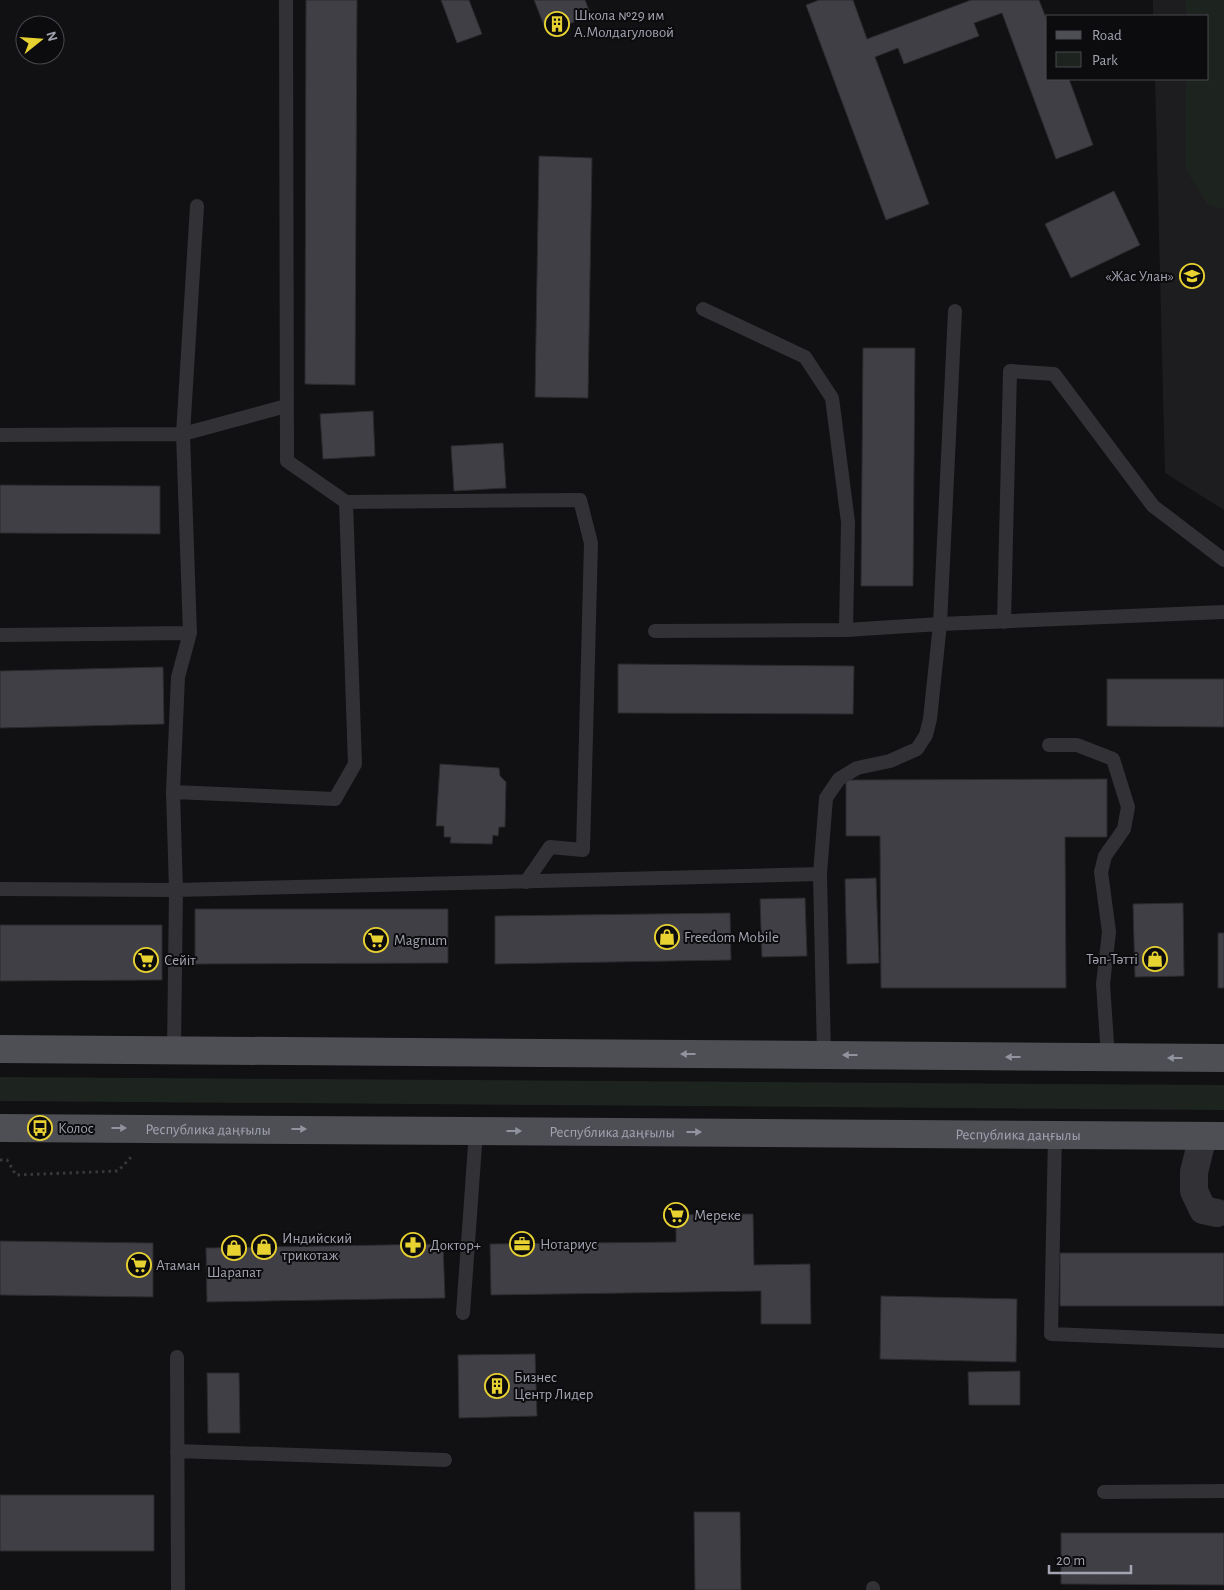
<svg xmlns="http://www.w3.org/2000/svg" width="1224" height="1590" font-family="'Alegreya Sans',sans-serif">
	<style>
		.built { fill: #1d1c1e }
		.green { fill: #1d241f }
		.building { fill: #403f45; stroke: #2b2a2e }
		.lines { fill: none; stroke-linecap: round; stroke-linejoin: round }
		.path { stroke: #38383d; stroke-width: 3; stroke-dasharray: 2.5 4; stroke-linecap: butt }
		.service { stroke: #323136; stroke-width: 14 }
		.minor { stroke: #323136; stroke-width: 28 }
		.primary { stroke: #4e4e55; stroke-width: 28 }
		.oneway { fill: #91939f }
		.labels { text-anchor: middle; stroke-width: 4; stroke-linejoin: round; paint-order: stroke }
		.poi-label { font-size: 15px; fill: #a2a4b2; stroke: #0c0b0d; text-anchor: start }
		.street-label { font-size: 15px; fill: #a2a4b2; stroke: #0c0b0d }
	</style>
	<rect width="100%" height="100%" fill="#111012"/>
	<path class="built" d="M1153,0H1224V510L1165,473L1155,79H1208V16H1153Z"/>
	<path class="green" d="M1186,0H1224V209L1208,205L1186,170V79H1208V16H1186Z
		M0,1077L1224,1085V1110L0,1101Z"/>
	<path class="building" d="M306,0H357L355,385L305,384Z
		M441,0H469L482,34L457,43Z
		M534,0H585L591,15L547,33Z
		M819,0H853L867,39L971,0H1039L1048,23V79H1069L1093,145L1056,159L1002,13L974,23L979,36L904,64L898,48L875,57L929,204L886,220L806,5Z
		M539,156L592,158L588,398L535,397Z
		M1114,191L1140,245L1071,278L1045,224Z
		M863,348H915L913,586H861Z
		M373,411L375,456L323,459L320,414Z
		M503,443L506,488L454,491L451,446Z
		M0,485L160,486V534L0,533Z
		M618,664L854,666L853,714L618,713Z
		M163,667L164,724L0,728V671Z
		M1107,679H1224V727L1107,726Z
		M440,764L499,768L500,776L506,782L505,827H499L498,836L493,835L492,844L450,843L451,837H444V826H436Z
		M1107,779V837H1065L1066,988H881L880,836H846V780Z
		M876,878L879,963L847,964L845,879Z
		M805,898L807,956L762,957L760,899Z
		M1183,903L1184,976L1135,977L1133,904Z
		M195,909H448V963L195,964Z
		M730,913L731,960L495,964V916Z
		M0,925H162V980L0,981Z
		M1218,933H1224V988H1218Z
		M753,1214L754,1265L810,1264L811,1324H761V1291L491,1295L490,1244L676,1242V1215Z
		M0,1241L153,1243V1297L0,1295Z
		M443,1244L445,1298L207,1302L206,1248Z
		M1060,1253H1224V1306H1060Z
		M881,1296L1017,1299L1016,1362L880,1359Z
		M535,1354L537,1416L459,1418L458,1355Z
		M1020,1371V1405H969L968,1372Z
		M207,1373H239L240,1433H208Z
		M0,1495H154V1551H0Z
		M694,1512H740L741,1590H695Z
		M1061,1533H1224V1585L1061,1584Z"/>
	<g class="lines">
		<path class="path" d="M0,1160H7L16,1175L118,1171L132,1156"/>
		<path class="service" d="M286,0L287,461L346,502L580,500L591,543L583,850L550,847L526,882
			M197,206L183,434L286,406
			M703,309L805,357L832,398L848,522L846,630L940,624L930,719L926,735L917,749L890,761L857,768L839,779L826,798L820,874L824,1055
			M955,311L940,624L1224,612
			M0,435L183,434L190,633L178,677L173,792L176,890L174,1050
			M1004,622L1010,371L1054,374L1153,506L1224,560
			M655,631L846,630
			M0,635L190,633
			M1049,745H1077L1113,759L1128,807L1124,829L1105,856L1101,872L1109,932L1103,984L1108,1057
			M173,792L335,799L355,764L346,502
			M0,889L176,890L820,874
			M1055,1135L1051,1334L1224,1341
			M463,1313L476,1131
			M177,1357L178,1590
			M177,1451L445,1460
			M1104,1492L1224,1491
			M873,1590V1588"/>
		<path class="minor" d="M1203,1136L1194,1172V1191L1203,1210L1217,1213"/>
		<g class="primary">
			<path d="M0,1049L1224,1058"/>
			<path id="s1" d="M0,1128L1224,1136"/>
		</g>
	</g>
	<defs><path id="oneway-solid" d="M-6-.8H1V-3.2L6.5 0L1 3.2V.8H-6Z" transform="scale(1.25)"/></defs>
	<g class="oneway">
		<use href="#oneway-solid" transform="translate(688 1054) rotate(-180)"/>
		<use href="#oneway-solid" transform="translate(850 1055) rotate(-180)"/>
		<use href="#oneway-solid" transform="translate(1013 1057) rotate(-180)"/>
		<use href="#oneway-solid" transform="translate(1175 1058) rotate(-180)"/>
		<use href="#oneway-solid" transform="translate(119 1128)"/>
		<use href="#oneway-solid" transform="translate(299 1129)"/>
		<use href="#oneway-solid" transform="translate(514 1131)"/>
		<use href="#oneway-solid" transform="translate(694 1132)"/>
	</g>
	<defs>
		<symbol id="building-ring" viewBox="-11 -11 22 22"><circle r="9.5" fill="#0c0b0d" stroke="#e8d232" stroke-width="1.5"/><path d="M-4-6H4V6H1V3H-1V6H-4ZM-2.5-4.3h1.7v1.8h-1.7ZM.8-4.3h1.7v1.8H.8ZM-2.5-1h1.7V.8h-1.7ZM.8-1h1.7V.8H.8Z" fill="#e8d232"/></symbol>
		<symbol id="school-ring" viewBox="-11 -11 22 22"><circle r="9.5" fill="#0c0b0d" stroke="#e8d232" stroke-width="1.5"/><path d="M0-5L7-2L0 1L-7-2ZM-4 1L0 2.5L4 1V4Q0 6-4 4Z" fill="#e8d232"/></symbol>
		<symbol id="shop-ring" viewBox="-11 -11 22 22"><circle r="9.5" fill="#0c0b0d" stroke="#e8d232" stroke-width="1.5"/><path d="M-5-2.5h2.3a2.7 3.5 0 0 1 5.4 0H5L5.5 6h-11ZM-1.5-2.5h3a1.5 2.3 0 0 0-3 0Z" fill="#e8d232"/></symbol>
		<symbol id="supermarket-ring" viewBox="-11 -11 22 22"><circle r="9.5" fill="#0c0b0d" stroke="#e8d232" stroke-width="1.5"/><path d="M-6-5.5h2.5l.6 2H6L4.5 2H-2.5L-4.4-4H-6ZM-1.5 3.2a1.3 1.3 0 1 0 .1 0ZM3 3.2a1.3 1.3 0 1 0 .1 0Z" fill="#e8d232"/></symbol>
		<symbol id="bus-ring" viewBox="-11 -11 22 22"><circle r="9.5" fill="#0c0b0d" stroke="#e8d232" stroke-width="1.5"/><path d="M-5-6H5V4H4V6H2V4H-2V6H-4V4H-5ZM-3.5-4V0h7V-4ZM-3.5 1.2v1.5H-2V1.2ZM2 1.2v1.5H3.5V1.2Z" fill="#e8d232"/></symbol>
		<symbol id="office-ring" viewBox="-11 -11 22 22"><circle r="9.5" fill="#0c0b0d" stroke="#e8d232" stroke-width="1.5"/><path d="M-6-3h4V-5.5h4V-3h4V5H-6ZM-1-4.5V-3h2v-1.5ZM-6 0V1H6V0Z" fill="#e8d232"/></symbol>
		<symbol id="pharmacy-ring" viewBox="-11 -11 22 22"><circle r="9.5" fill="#0c0b0d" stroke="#e8d232" stroke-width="1.5"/><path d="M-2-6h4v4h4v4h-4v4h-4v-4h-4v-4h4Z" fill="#e8d232"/></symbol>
	</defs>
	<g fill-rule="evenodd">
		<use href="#building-ring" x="543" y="10" width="28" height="28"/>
		<use href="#school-ring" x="1178" y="262" width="28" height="28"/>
		<use href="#shop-ring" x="653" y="923" width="28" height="28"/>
		<use href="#supermarket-ring" x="362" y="926" width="28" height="28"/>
		<use href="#shop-ring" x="1141" y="945" width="28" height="28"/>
		<use href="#supermarket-ring" x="132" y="946" width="28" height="28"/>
		<use href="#bus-ring" x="26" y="1114" width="28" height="28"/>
		<use href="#supermarket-ring" x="662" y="1201" width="28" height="28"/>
		<use href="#office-ring" x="508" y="1230" width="28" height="28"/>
		<use href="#pharmacy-ring" x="399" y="1231" width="28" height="28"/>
		<use href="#shop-ring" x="250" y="1233" width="28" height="28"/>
		<use href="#shop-ring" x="220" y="1234" width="28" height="28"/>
		<use href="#supermarket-ring" x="125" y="1251" width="28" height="28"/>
		<use href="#building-ring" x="483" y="1372" width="28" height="28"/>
	</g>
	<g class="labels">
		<g class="poi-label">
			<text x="574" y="20">Школа №29 им<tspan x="574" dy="17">А.Молдагуловой</tspan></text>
			<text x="1174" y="281" text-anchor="end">«Жас Улан»</text>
			<text x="684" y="942">Freedom Mobile</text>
			<text x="394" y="945">Magnum</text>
			<text x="1138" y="964" text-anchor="end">Тәп-Тәтті</text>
			<text x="164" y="965">Сейіт</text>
			<text x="58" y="1133">Колос</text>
			<text x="694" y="1220">Мереке</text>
			<text x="282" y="1243">Индийский<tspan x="282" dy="17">трикотаж</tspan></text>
			<text x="540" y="1249">Нотариус</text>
			<text x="430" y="1250">Доктор+</text>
			<text x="156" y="1270">Атаман</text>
			<text x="234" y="1277" text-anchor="middle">Шарапат</text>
			<text x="514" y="1382">Бизнес<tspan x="514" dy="17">Центр Лидер</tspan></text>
		</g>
		<g class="street-label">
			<text dy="5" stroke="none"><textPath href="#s1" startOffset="208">Республика даңғылы</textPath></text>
			<text dy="5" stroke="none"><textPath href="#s1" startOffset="612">Республика даңғылы</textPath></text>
			<text dy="5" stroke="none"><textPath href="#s1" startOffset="1018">Республика даңғылы</textPath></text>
		</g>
	</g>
	<rect x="1046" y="15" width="162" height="65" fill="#0c0b0d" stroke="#48484f"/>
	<rect x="1056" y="31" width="25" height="8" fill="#4e4e55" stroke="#48484f"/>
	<text x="1092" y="40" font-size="15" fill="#a2a4b2">Road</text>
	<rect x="1056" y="52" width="25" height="15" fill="#1d241f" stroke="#48484f"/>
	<text x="1092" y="65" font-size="15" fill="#a2a4b2">Park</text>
	<g transform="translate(40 40) rotate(73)"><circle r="24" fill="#0c0b0d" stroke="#48484f"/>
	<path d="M0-4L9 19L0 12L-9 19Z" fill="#e8d232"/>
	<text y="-8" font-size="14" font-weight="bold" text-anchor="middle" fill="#a2a4b2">N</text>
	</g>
	<path d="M1049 1565v8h82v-8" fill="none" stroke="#a2a4b2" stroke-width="2.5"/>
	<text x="1056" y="1565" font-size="15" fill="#a2a4b2" stroke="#0c0b0d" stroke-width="4" paint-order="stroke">20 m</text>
</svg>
